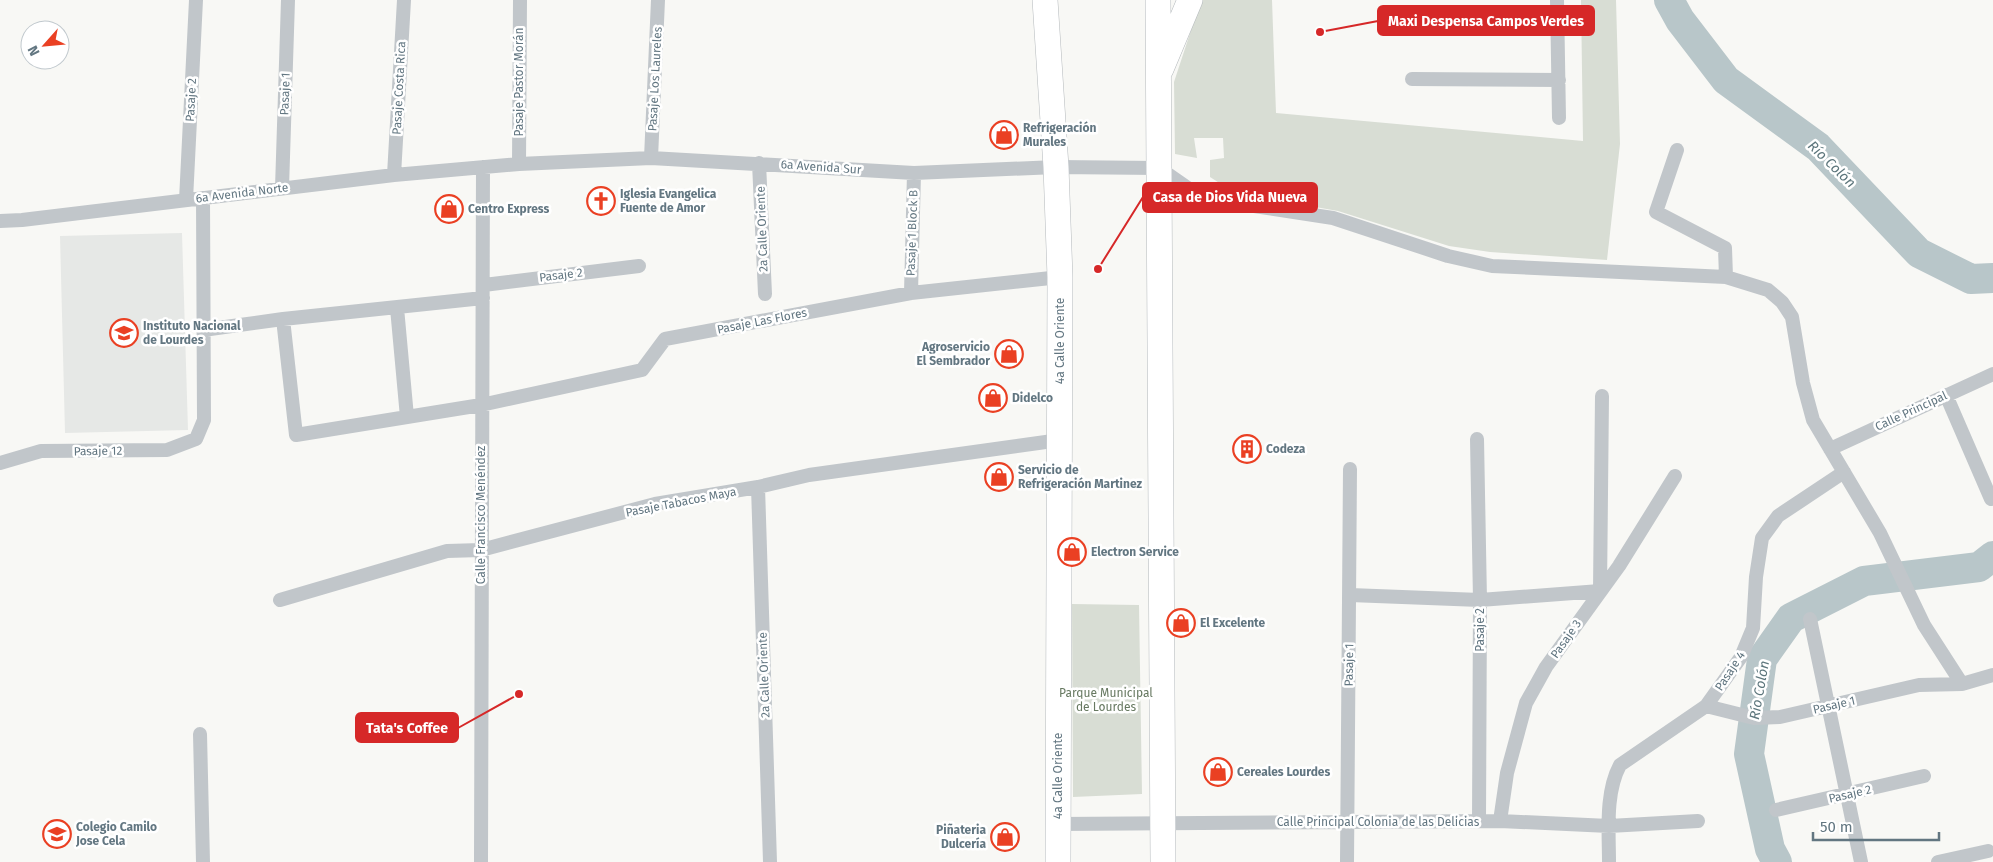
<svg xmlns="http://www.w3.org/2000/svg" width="1993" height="862" font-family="'Fira Sans',sans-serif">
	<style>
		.built { fill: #e6e8e6 }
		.green { fill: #d8ddd4 }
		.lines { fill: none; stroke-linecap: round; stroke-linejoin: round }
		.river { stroke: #b8c6c9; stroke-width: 30 }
		.highway-casing { stroke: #b4b9bc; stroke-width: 26 }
		.street { stroke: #c1c6ca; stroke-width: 14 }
		.highway { stroke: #fff; stroke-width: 25 }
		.labels { text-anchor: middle; stroke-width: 5; stroke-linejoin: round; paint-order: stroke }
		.street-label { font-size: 12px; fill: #627681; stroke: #fff }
		.poi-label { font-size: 12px; font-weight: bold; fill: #627681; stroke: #fff; text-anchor: start }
		.park-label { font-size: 12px; fill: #677961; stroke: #fff }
		.water-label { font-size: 14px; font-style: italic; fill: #5d767c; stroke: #fff }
		.leader { fill: none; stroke: #d62828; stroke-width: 2 }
		.callout-dot { fill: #d62828; stroke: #fff; stroke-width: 2 }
		.callout { fill: #d62828; stroke: #d62828; stroke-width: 2 }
		.callout-label { font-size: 14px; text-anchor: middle; font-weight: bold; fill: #fff }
	</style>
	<rect width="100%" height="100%" fill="#f8f8f5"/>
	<path class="built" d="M182,233L188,430L65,433L60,236Z"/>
	<path class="green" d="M1201,0H1272L1276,113L1583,141L1581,0H1616L1620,144L1607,260L1490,252L1449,246L1338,211L1235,193L1210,177V160L1224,158L1223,138H1194L1197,158L1175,154L1174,82Z
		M1072,604L1139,605L1142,794L1073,797Z"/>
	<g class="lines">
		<path class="river" d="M1669,0L1680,20L1726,80L1818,147L1919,253L1971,279L1993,278
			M1777,862L1770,849L1749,754L1762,659L1791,618L1864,581L1979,567L1993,556"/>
		<defs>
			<path id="highway" d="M1045,0L1056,167L1060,277L1058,862
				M1158,0L1163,862
				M1161,69L1190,0"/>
		</defs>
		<use href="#highway" class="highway-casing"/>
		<path class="street" d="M1557,0L1559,118
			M1412,79L1559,80
			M1677,150L1656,212L1725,248L1726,277
			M651,158L658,0
			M759,163L765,294
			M519,164L520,0
			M394,175L404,0
			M282,188L288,0
			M186,200L196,0
			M0,221L22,220L394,175L519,164L651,158L914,173L1056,167L1159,168L1192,191L1227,202L1333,218L1448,256L1492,266L1726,277L1768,290L1782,302L1792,317L1803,383L1813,420L1880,533L1924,625L1962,684
			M484,285L639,266
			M911,293L914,173
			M397,308L407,417
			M283,319L296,435L481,405L642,370L665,339L911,293L1060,277
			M203,330L283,319L483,298
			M1946,395L1991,499
			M1477,439L1480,600L1479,821
			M1830,449L1993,374
			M0,463L41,451L167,450L196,439L204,420L203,198
			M758,487L770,862
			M1350,595L1480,600L1600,591L1602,396
			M280,600L447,551L481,550L655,504L758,487L809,475L1060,440
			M1810,619L1861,862
			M1706,706L1754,718L1780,717L1919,685L1962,684L1993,675
			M200,734L203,862
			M1776,810L1924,776
			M1500,821L1507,773L1526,703L1546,667L1619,566L1675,476
			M1058,824L1500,821L1609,826L1698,821
			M481,862L483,167
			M1347,862L1350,469
			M1609,862C1609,831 1605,793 1620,765L1706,706L1741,657L1753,628L1756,577L1762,538L1778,516L1844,472
			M1938,862L1988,851"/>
		<use href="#highway" class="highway"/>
	</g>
	<defs>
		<symbol id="shop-ring" viewBox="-11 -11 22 22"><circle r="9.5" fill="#fff" stroke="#ea4023" stroke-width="1.5"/><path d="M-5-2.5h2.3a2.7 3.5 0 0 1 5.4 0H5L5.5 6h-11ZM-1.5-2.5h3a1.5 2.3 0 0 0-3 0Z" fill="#ea4023"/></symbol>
		<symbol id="church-ring" viewBox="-11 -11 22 22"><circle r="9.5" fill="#fff" stroke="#ea4023" stroke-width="1.5"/><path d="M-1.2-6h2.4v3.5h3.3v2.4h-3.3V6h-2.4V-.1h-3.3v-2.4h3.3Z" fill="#ea4023"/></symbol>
		<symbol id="school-ring" viewBox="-11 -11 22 22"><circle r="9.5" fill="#fff" stroke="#ea4023" stroke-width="1.5"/><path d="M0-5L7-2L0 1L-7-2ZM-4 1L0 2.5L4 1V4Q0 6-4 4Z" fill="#ea4023"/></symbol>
		<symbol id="building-ring" viewBox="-11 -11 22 22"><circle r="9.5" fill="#fff" stroke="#ea4023" stroke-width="1.5"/><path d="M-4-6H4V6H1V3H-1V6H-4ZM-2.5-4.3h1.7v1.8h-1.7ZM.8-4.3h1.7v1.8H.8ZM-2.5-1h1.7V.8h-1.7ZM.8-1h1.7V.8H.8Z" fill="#ea4023"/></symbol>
	</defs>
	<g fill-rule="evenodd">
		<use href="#shop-ring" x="988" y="119" width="32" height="32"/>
		<use href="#church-ring" x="585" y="185" width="32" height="32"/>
		<use href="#shop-ring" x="433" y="193" width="32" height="32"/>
		<use href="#school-ring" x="108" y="317" width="32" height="32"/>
		<use href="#shop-ring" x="993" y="338" width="32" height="32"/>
		<use href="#shop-ring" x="977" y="382" width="32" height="32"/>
		<use href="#building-ring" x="1231" y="433" width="32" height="32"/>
		<use href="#shop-ring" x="983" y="461" width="32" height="32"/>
		<use href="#shop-ring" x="1056" y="536" width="32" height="32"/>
		<use href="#shop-ring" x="1165" y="607" width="32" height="32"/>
		<use href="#shop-ring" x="1202" y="756" width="32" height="32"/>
		<use href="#school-ring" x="41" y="818" width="32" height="32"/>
		<use href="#shop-ring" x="989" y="821" width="32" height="32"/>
	</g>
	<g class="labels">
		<g class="street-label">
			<text transform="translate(655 79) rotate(-87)" y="4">Pasaje Los Laureles</text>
			<text transform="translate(519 82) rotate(-90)" y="4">Pasaje Pastor Morán</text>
			<text transform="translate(399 88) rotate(-87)" y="4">Pasaje Costa Rica</text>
			<text transform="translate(285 94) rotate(-88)" y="4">Pasaje 1</text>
			<text transform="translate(191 100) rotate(-87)" y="4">Pasaje 2</text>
			<text transform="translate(821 167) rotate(4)" y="4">6a Avenida Sur</text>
			<text transform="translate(242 193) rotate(-7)" y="4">6a Avenida Norte</text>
			<text transform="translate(762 229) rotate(-92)" y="4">2a Calle Oriente</text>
			<text transform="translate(912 233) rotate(-88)" y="4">Pasaje 1 Block B</text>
			<text transform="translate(561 275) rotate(-7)" y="4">Pasaje 2</text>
			<text transform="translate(762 321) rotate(-11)" y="4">Pasaje Las Flores</text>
			<text transform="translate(1060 341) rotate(-90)" y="4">4a Calle Oriente</text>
			<text transform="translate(1911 411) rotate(-25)" y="4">Calle Principal</text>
			<text transform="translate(98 451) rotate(-1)" y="4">Pasaje 12</text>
			<text transform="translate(681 502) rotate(-11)" y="4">Pasaje Tabacos Maya</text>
			<text transform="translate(481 515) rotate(-90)" y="4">Calle Francisco Menéndez</text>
			<text transform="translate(1480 630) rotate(-90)" y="4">Pasaje 2</text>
			<text transform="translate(1566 639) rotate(-55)" y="4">Pasaje 3</text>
			<text transform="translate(1349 665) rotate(-89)" y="4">Pasaje 1</text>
			<text transform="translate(1730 671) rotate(-57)" y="4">Pasaje 4</text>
			<text transform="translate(764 675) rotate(-92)" y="4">2a Calle Oriente</text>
			<text transform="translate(1834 705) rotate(-13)" y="4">Pasaje 1</text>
			<text transform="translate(1058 776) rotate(-90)" y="4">4a Calle Oriente</text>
			<text transform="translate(1850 794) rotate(-13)" y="4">Pasaje 2</text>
			<text x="1378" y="826">Calle Principal Colonia de las Delicias</text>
		</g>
		<g class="poi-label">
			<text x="1023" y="132">Refrigeración<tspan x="1023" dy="14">Murales</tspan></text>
			<text x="620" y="198">Iglesia Evangelica<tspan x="620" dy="14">Fuente de Amor</tspan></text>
			<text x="468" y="213">Centro Express</text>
			<text x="143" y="330">Instituto Nacional<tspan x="143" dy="14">de Lourdes</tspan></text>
			<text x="990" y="351" text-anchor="end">Agroservicio<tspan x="990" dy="14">El Sembrador</tspan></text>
			<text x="1012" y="402">Didelco</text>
			<text x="1266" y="453">Codeza</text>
			<text x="1018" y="474">Servicio de<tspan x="1018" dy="14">Refrigeración Martinez</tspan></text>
			<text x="1091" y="556">Electron Service</text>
			<text x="1200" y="627">El Excelente</text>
			<text x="1237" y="776">Cereales Lourdes</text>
			<text x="76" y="831">Colegio Camilo<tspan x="76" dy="14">Jose Cela</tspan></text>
			<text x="986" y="834" text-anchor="end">Piñateria<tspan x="986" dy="14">Dulcería</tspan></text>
		</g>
		<g class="park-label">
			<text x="1106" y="697">Parque Municipal<tspan x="1106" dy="14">de Lourdes</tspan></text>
		</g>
		<g class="water-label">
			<text transform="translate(1832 164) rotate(44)" y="5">Río Colón</text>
			<text transform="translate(1759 690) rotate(-80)" y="5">Río Colón</text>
		</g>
	</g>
	<path class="leader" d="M1320 32L1378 21M1098 269L1143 197M519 694L458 728"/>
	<g class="callout-dot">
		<circle cx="1320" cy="32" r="5"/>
		<circle cx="1098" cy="269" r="5"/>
		<circle cx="519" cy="694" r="5"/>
	</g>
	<g class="callout">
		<rect x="1378" y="6" width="216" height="29" rx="5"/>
		<rect x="1143" y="183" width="174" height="29" rx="5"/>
		<rect x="356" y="713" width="102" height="29" rx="5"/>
	</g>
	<g class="callout-label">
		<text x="1486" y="26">Maxi Despensa Campos Verdes</text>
		<text x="1230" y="202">Casa de Dios Vida Nueva</text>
		<text x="407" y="733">Tata's Coffee</text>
	</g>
	<g transform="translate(45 45) rotate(243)"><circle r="24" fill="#ffffff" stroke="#c0c8cd"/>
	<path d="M0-4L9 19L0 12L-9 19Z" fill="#ea4023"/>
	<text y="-8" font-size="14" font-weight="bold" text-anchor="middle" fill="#627681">N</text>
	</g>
	<path d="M1813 832v8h126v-8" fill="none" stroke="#627681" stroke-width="2.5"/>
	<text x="1820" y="832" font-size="15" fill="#627681" stroke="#ffffff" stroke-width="4" paint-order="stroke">50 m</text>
</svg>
